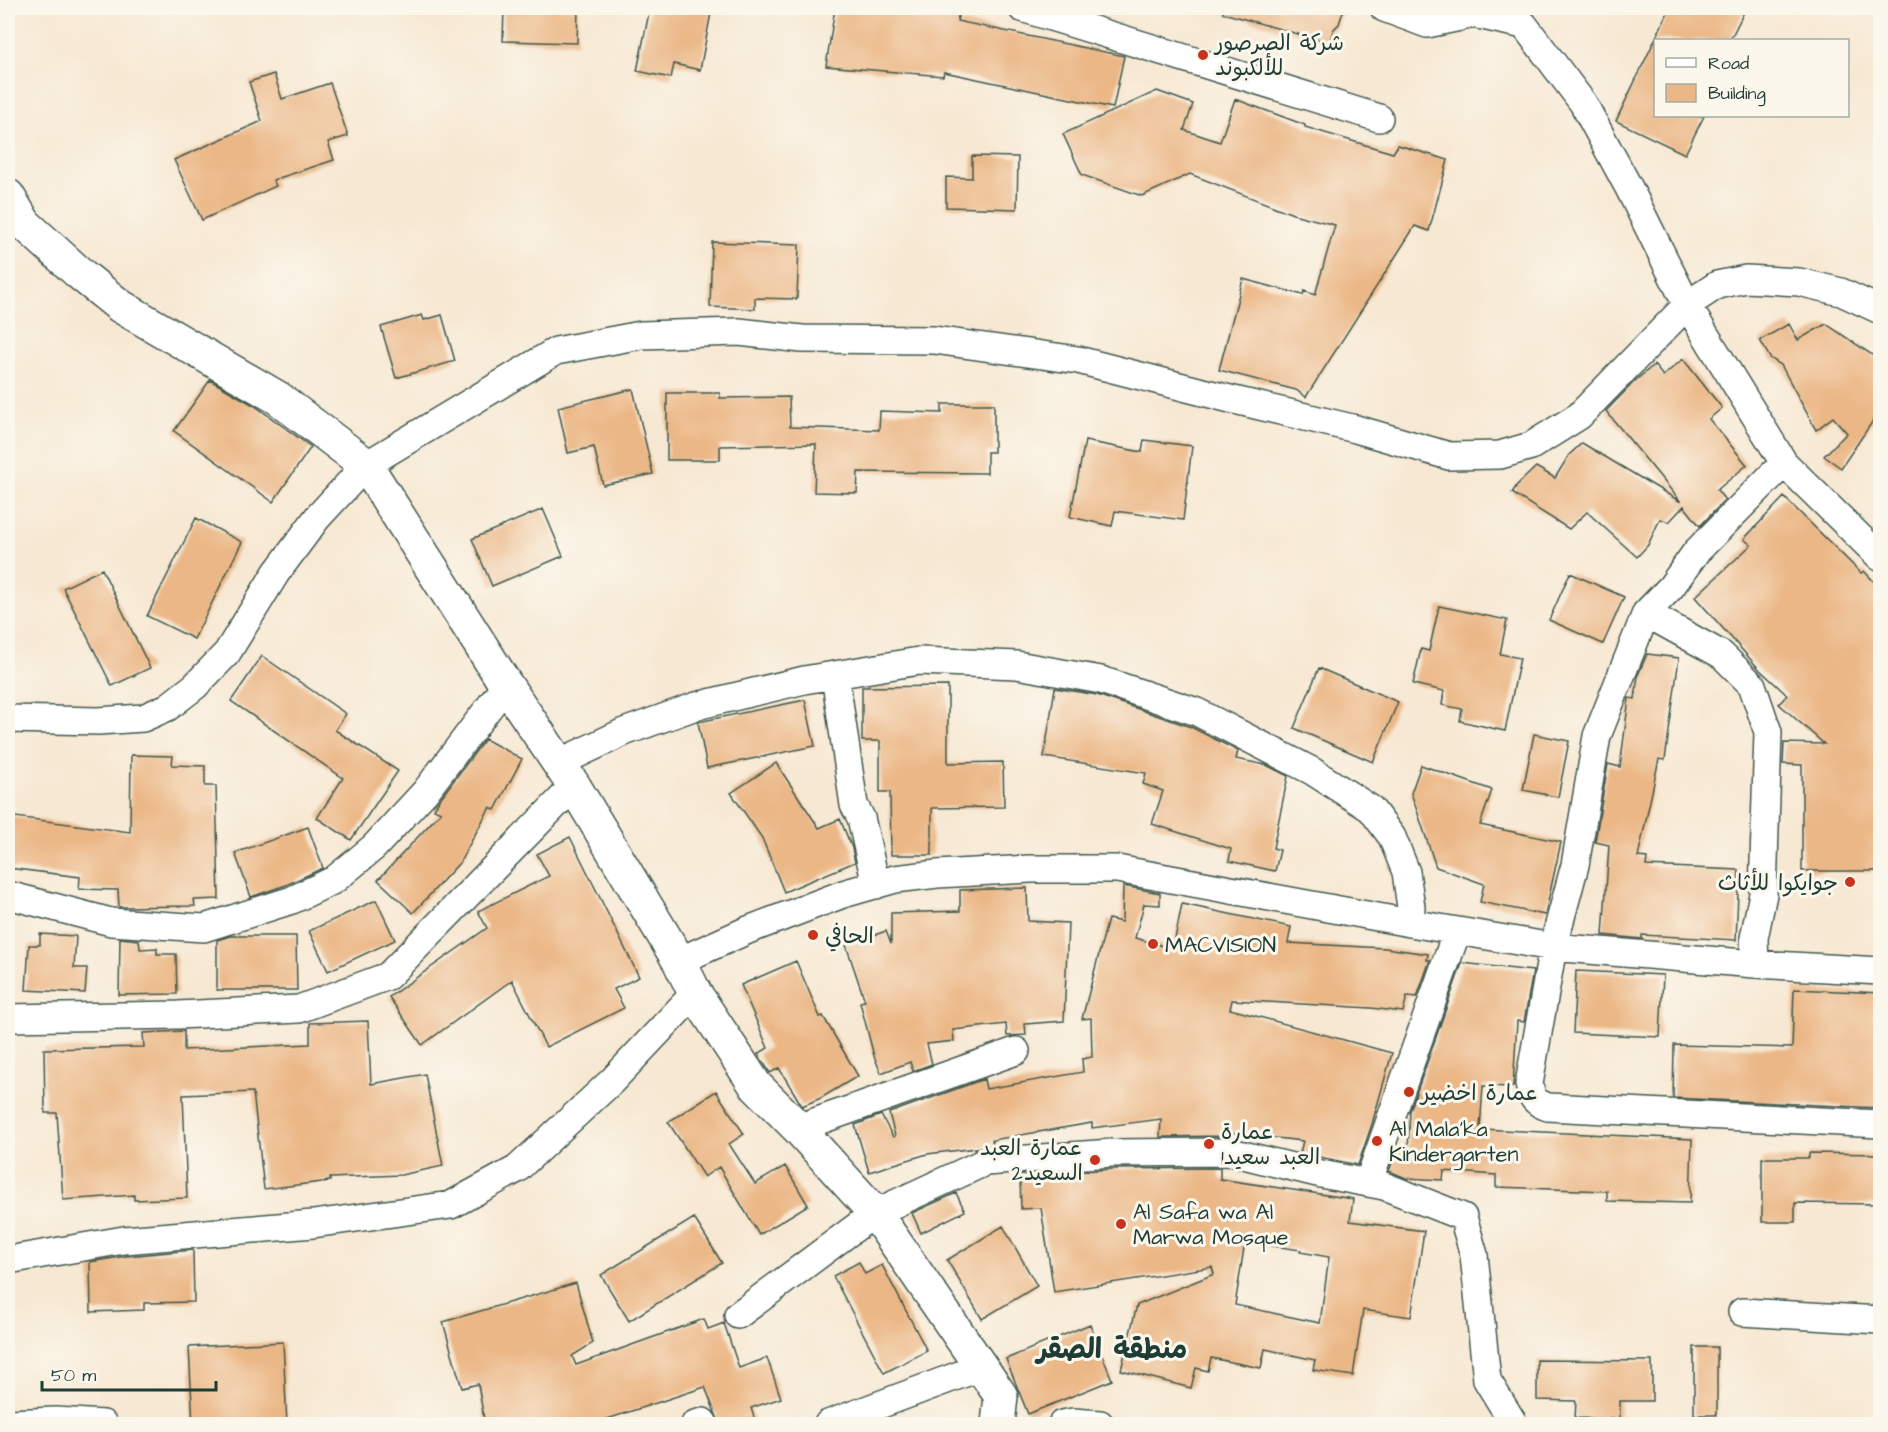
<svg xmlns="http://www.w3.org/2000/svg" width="1888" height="1432" font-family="'Architects Daughter','Playpen Sans Arabic',sans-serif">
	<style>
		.building { fill: #ebb786; fill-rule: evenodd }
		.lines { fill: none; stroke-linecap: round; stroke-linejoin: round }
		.minor-casing { stroke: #3f574c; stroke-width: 30 }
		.tertiary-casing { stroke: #3f574c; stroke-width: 36 }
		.minor { stroke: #fff; stroke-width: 27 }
		.tertiary { stroke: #fff; stroke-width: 33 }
		.poi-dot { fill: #c8321e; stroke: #fbf7ec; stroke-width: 2 }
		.labels { text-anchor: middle; stroke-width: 6; stroke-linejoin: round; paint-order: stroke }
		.poi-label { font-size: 22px; fill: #1f3d34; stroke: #fbf7ec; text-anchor: start }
		.district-label { font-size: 28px; font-weight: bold; fill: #1f3d34; stroke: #fbf7ec }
	</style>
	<rect width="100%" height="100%" fill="#fbf7ec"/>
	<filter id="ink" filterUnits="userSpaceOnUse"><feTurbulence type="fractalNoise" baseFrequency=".0167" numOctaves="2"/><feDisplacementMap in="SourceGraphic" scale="12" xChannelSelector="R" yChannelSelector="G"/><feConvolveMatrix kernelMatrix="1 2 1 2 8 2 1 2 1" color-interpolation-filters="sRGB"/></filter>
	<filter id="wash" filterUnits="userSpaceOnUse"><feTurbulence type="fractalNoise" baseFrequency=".008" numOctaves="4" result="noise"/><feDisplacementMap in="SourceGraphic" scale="24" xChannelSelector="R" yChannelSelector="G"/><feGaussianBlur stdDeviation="1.35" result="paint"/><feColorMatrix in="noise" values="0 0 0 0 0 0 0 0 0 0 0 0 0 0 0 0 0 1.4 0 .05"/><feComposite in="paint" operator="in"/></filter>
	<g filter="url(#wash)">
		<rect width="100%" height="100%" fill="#f7e8d3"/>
		<g id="blocks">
			<path class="building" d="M504,8H578L577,43L503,41Z
				M650,8H712L700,70L674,64L671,78L637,71Z
				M835,8H931L959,12L957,21L1124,56L1113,108L944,72L943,76L826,66Z
				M1223,8H1344L1339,24L1333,30L1330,43L1223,13Z
				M1670,8H1746L1730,40H1656V116H1704L1685,154L1616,121Z
				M274,74L282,99L330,83L348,136L328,142L334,160L273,180L276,186L202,220L174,160L262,121L249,82Z
				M1157,91L1193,104L1184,130L1220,142L1235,99L1305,125V127L1352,141L1393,153L1398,145L1448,160L1429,231L1415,226L1306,397L1296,390L1219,370L1243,279L1303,295L1304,291L1315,295L1335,225L1293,214L1190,174L1142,196L1082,175L1063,134Z
				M972,156L1018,157L1017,209L946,207V177L972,178Z
				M712,242L799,245L797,299L755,298V309L710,307Z
				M422,315L424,320L442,315L455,361L396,378L381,327Z
				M1789,324L1798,340L1826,324L1881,361V409L1841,468L1824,456L1847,433L1833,417L1816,430L1781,365L1770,358L1760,340Z
				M1683,359L1722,408L1709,419L1747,465L1717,490L1725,500L1700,526L1684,506L1669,522L1660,519L1648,545L1637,557L1587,512L1569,529L1512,493L1517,485L1536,467L1555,478L1569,455L1582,443L1681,502L1606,411L1636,380L1654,365L1663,376Z
				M210,380L255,406L311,447L273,502L174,431Z
				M633,389L653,474L603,485L594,447L568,453L558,407Z
				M667,393H720V398L789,397L790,427L879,430L880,411L942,413V404H994V452H987V473L858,472L857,493L814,492L816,444L720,446V460H667Z
				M1144,440L1192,446L1183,520L1115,511L1112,526L1070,517L1085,441L1142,452Z
				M1784,497L1861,573L1864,571L1881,589V871H1802V765L1783,764L1784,743L1824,744L1779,704L1787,695L1760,670L1695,597L1751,545L1744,539Z
				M543,509L563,556L492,586L472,539Z
				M196,518L242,542L194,639L147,616Z
				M102,569L150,668L112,686L63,588Z
				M1570,573L1624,597L1603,644L1549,620Z
				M1439,606L1507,620L1500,654L1520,658L1505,731L1460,721L1462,709L1442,705L1444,691L1413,684L1421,649L1429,651Z
				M1647,654L1679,658L1665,760L1659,759L1638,857L1647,858L1646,866L1739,870L1736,940L1642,935V939L1603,935L1609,845L1595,842L1608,764L1620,767L1629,698L1635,699L1638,675Z
				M262,656L346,714L335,730L398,771L351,840L317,818L343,778L231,701Z
				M1319,668L1398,702L1373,762L1294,728Z
				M948,686V763L1003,762L1004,807L932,808V855H891L890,792H880V741H862V687Z
				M1055,688L1097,695L1191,727L1238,751L1236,759L1266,765L1288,776L1273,848L1280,850L1275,871L1229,861L1231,849L1152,824L1163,791L1143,784L1146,773L1044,757Z
				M805,700L815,746L707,768L698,722Z
				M1534,734L1569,741L1558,797L1523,790Z
				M485,739L522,759L495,810L490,807L460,862L413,913L378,880L441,812L434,809L439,800Z
				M131,755L173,756L172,765L205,766V786H216L219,899L194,900L195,906L119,907L118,890L79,889L80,877L8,868V816L130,832Z
				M776,763L819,828L840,819L852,848L855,862L784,892L762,838L731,793Z
				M1421,765L1492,790L1480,825L1561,842L1545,915L1480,902L1484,884L1436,867L1411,793Z
				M308,827L323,868L286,885L251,897L235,853Z
				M570,837L639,977L614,989L624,1008L546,1047L512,980L422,1045L389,997L487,928L478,911L549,876L537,854Z
				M1123,886L1160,893V905L1144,904L1135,938L1173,949L1182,904L1291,927L1288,943L1385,948L1428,954L1427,960H1430L1417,997L1407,996L1403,1012L1371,1008L1232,1000L1230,1009L1392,1053L1372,1124L1358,1165L1300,1153L1303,1141L1221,1132V1136L1160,1137L1161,1119L1092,1128V1123L992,1140L993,1146L927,1154L869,1172L855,1125L881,1115L893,1137L895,1136L889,1113L984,1079L986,1089L1083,1072L1082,1059L1092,1057L1091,1018L1082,1019L1108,919L1122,922Z
				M1027,888L1028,921L1068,923L1064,1021L1025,1024L1026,1035L1007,1036L1006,1024L953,1030L954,1041L927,1044L932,1064L913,1071L910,1062L881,1073L874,1056L860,1002L865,1001L846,945L886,931L891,944V913L960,911V890Z
				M376,900L395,940L328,971L309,931Z
				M40,934L76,936L74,968H87L85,993L26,990L29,945H40Z
				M230,936H296L297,990H217V940Z
				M120,938L139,940L140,949L157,948V954H176L177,994L119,995Z
				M796,961L820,1017L823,1016L858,1076L821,1098L802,1106L779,1068L770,1073L758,1054L768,1048L741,985Z
				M1462,963L1533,971L1524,1022L1517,1021L1513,1087L1483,1086L1480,1129L1692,1139L1690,1203L1607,1201V1191L1496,1187V1175L1444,1171L1443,1180L1406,1178L1389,1171L1397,1148L1408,1149L1410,1111Z
				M1576,971L1663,975L1660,1037L1573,1033Z
				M1794,989L1881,993V1108L1673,1098L1674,1045L1792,1048Z
				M368,1021L371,1084L425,1074L443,1166L401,1175L330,1178V1181L264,1189L253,1092L183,1095L187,1198L134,1200V1195L63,1200L57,1113H45L44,1049L144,1047L143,1033L184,1031V1050L310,1044V1023Z
				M716,1091L744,1134L729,1144L755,1184L785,1166L808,1205L759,1235L719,1167L704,1177L668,1122Z
				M1809,1153L1881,1154V1204L1795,1203V1222H1762V1158H1809Z
				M1220,1168V1179L1353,1199L1350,1221L1424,1231L1411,1317L1363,1310L1353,1376L1313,1370L1315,1360L1265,1349L1261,1368L1211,1358L1208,1371L1196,1368L1191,1388L1121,1370L1137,1305L1214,1274L1212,1267L1054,1292L1041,1208L1021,1209L1020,1175L1113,1169ZM1245,1242L1301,1250L1300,1252L1329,1257L1320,1323L1235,1305Z
				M956,1193L965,1211L921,1233L912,1213Z
				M694,1218L722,1263L629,1321L601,1275Z
				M1003,1226L1037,1286L982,1319L947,1260Z
				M193,1250L194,1302L144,1303V1310L91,1312L90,1262L126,1256Z
				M859,1262L865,1274L882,1265L927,1351L884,1373L833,1276Z
				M576,1283L593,1343L572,1356L576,1365L704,1319L708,1329L724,1323L739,1368L767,1358L781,1398L751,1408L755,1420L741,1425H720L705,1387L589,1425H485L478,1384L462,1388L443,1322Z
				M1090,1324L1112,1380L1028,1414L1006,1359Z
				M283,1342L287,1425H193L189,1347Z
				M1694,1347H1717V1415H1694Z
				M1537,1360L1652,1361V1401H1620V1419L1575,1418L1576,1401L1537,1400Z"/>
		</g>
	</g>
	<g filter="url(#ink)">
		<use href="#blocks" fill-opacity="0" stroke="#3f574c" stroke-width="1.5"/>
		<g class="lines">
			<defs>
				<path id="minor" d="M1022,8L1379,118
					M1384,8L1427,24L1474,14L1524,25L1583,103L1629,188L1687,305L1784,463
					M1880,557L1784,463L1696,552L1671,587L1646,613L1597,736L1575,865L1553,947L1529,1084C1531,1097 1535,1103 1548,1107L1880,1124
					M1646,613L1722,655L1752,685L1768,732L1763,894L1754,938L1755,964
					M835,675L854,805L861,818L876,885
					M8,719L98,721L143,718L168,707L195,686L227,653L276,573L317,518L366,465L556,351L641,335L739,332L802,339L934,340L1078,360L1230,399L1356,429L1449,456L1500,455L1531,446L1579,416L1687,305L1717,285L1746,279L1799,282L1841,292L1880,310
					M559,763L624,732L696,706L804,680L919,661L1017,665L1101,680L1197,712L1312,771L1371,809L1392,837L1406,872L1411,907L1410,923
					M8,895L111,922L204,928L292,900L334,880L374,847L425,792L506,685
					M679,961L748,930L843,894L895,879L937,874L1030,869H1117L1410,923L1553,947L1755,964L1880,971
					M8,1018L178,1015L299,1009L388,976L574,786
					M798,1128L1016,1051
					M1368,1183L1457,931
					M8,1260L124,1240L313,1224L451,1205L517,1169L612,1081L695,993
					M1742,1312L1880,1320
					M738,1315L875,1213L985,1162L1112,1153L1231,1152L1321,1174L1384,1186L1463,1217L1474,1255L1487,1380L1514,1424
					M8,1423L56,1421L103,1424
					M695,1424L703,1422L704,1424
					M828,1424L981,1367
					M1062,1424L1073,1422L1100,1424"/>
				<path id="tertiary" d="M8,196L25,224L79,273L120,306L278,398L366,465L506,685L574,786L679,961L695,993L756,1086L798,1128L875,1213L1001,1396L998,1424"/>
			</defs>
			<use href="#minor" class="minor-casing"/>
			<use href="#tertiary" class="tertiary-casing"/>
			<use href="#minor" class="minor"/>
			<use href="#tertiary" class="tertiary"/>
		</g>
	</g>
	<g class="poi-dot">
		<circle cx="1203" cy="55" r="6"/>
		<circle cx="1850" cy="882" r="6"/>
		<circle cx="813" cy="935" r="6"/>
		<circle cx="1153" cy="944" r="6"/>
		<circle cx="1409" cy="1092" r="6"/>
		<circle cx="1377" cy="1141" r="6"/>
		<circle cx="1209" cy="1144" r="6"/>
		<circle cx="1095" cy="1160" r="6"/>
		<circle cx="1121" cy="1224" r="6"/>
	</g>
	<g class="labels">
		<g class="poi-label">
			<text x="1215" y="50">شركة الصرصور<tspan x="1215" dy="25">للألكبوند</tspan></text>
			<text x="1838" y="890" text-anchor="end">جوايكوا للأثاث</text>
			<text x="825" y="943">الحافي</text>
			<text x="1165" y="952">MACVISION</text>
			<text x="1421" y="1100">عمارة اخضير</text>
			<text x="1389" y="1136">Al Mala'ka<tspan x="1389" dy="25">Kindergarten</tspan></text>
			<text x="1221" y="1139">عمارة<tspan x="1221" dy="25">العبد سعيد1</tspan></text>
			<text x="1083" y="1155" text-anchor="end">عمارة العبد<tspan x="1083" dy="25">السعيد2</tspan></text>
			<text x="1133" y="1219">Al Safa wa Al<tspan x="1133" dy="25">Marwa Mosque</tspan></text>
		</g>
		<g class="district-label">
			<text x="1112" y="1358">منطقة الصقر</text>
		</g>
	</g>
	<rect width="1888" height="1432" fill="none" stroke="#fbf7ec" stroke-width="30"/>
	<rect x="1654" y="39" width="195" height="78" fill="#fbf7ec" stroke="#a3ada2" stroke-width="1.5"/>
	<rect x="1666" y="58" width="30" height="9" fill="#ffffff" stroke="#a3ada2" stroke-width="1.5"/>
	<text x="1708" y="69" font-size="18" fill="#1f3d34">Road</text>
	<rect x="1666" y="84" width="30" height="18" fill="#ebb786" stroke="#a3ada2" stroke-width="1.5"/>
	<text x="1708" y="99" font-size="18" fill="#1f3d34">Building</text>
	<path d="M42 1381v9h174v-9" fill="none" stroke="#1f3d34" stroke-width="3"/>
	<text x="51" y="1381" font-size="18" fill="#1f3d34" stroke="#fbf7ec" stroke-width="4.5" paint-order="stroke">50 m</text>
</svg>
